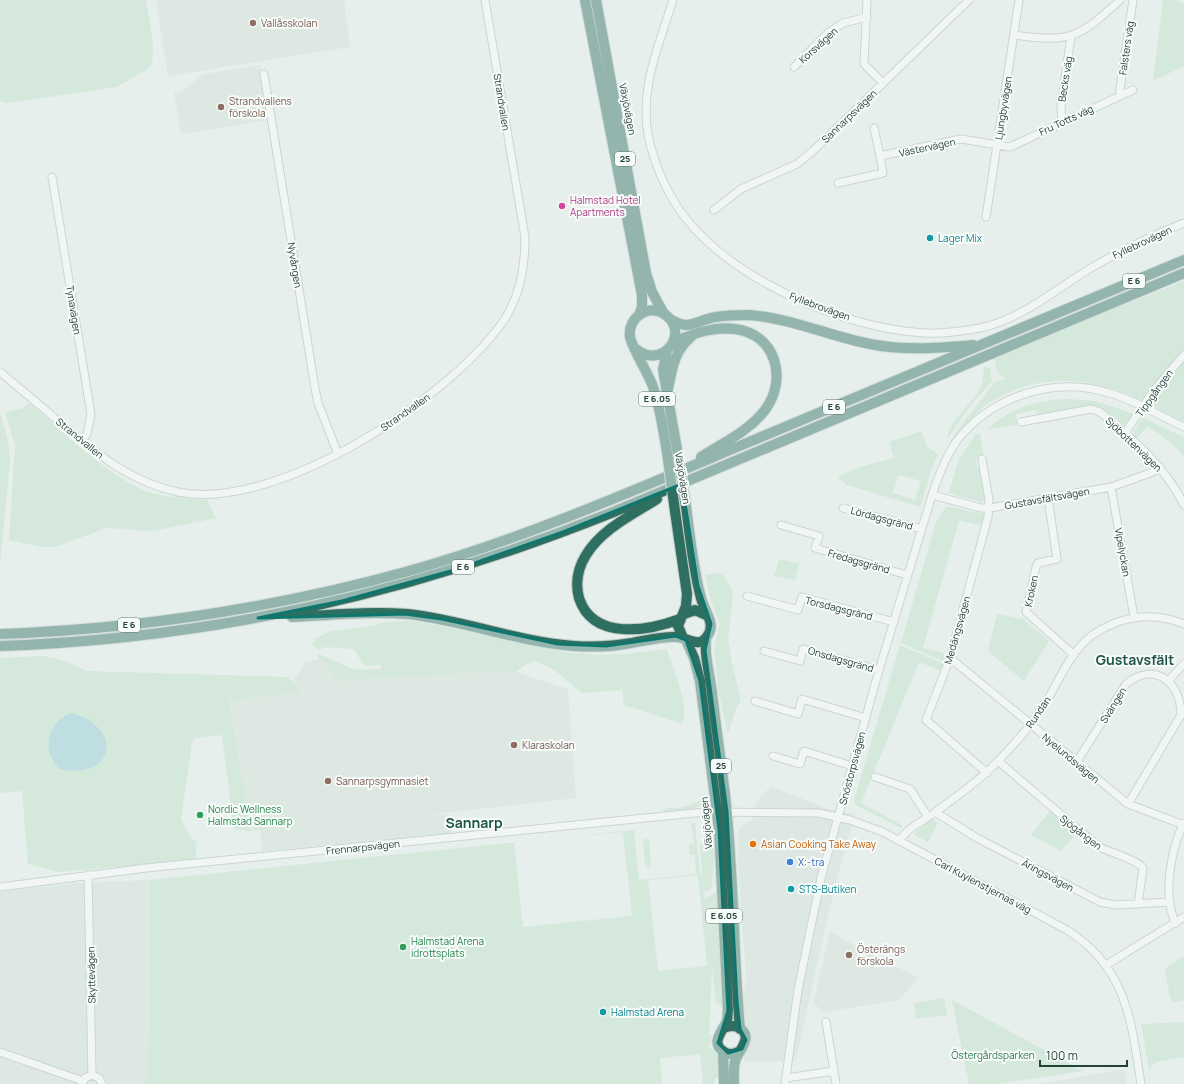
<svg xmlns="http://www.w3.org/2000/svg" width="1184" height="1084" font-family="Manrope,sans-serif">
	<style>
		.built { fill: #d4dfda }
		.green { fill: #bfe0c8; fill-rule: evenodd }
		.water { fill: #8ec9d4 }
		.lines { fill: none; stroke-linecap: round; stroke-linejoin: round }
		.minor-casing { stroke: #a8b8b2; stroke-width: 9 }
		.highway-casing { stroke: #c2cac8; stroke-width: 12 }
		.minor { stroke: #fff; stroke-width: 7 }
		.highway { stroke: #2f6f62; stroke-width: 10 }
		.highway-bridge-casing { stroke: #c2cac8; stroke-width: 12; stroke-linecap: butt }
		.highway-bridge { stroke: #2f6f62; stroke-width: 10 }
		.marked { fill: none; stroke: #0f766e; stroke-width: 3; stroke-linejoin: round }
		.education-dot { fill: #8d6e63; stroke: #f7fbf9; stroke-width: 1.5 }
		.hotel-dot { fill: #d1479c; stroke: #f7fbf9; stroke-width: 1.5 }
		.culture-dot { fill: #0f9aa8; stroke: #f7fbf9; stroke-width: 1.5 }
		.leisure-dot { fill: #2e9e5b; stroke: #f7fbf9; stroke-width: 1.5 }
		.food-dot { fill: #e8710a; stroke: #f7fbf9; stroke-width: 1.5 }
		.shop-dot { fill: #3f7fe0; stroke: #f7fbf9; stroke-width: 1.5 }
		.labels { text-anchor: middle; stroke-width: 4; stroke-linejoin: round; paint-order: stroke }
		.shield { fill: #f7fbf9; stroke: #637a73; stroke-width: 1 }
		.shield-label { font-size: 9px; font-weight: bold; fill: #24423a }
		.education-label { font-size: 10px; fill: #785e54; stroke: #f7fbf9; text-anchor: start }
		.street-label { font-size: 10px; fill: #24423a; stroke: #f7fbf9 }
		.hotel-label { font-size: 10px; fill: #b23c85; stroke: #f7fbf9; text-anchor: start }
		.culture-label { font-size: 10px; fill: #0d838f; stroke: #f7fbf9; text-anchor: start }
		.leisure-label { font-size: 10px; fill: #27864d; stroke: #f7fbf9; text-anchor: start }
		.food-label { font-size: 10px; fill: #c56008; stroke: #f7fbf9; text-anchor: start }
		.shop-label { font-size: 10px; fill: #366cbe; stroke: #f7fbf9; text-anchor: start }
		.park-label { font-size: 10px; fill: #2d7a4b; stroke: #f7fbf9 }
		.district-label { font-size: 14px; font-weight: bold; fill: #1f5548; stroke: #f7fbf9 }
	</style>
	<rect width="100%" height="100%" fill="#e6efeb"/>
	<path class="built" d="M156,0H344L350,47L168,76Z
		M260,65L268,120L181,134L174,93L181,91L204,74Z
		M319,659L328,665L334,674L335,681L497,671L516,672L568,689L576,798L417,816L449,814L451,834L262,851L260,830L250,831L229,700L300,693L299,683L294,684L293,682L305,662Z
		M771,786L825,808L855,814L829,910L796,1061L744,1062V1055L751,1044L748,1031L744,1025L742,1011L746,978L738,861L739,828L753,819L756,802Z
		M150,880L149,1084H0V892L77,883Z
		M830,932L918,978L899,1000L824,1012L813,1003Z
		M1125,1070L1127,1084H1039L1121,1070Z"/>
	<path class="green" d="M0,0H146C148,17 158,52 150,67L117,87L8,103L0,101Z
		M1163,0H1178L1184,4V66L1153,81Z
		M1184,281V421C1134,396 1092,372 1034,384C1015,388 997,396 982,408C970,418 964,433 952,442L950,441L965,420L996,381L1005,379L997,372L994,356Z
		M984,367L990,368L992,381L968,409L948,438C947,422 970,406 978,392C983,384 983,376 984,367Z
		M1069,399L1095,401L1131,413L1133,416C1129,421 1127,426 1120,424L1100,407L1095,405L1038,417L1036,410L1016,414L1017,425L987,429C1010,408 1038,400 1069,399Z
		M29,403C62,431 101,470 141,489C156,497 189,498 207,500L216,518L152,531L106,528L55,547H41L9,540L15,445L5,412L23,408Z
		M0,413L8,440L10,461L0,565Z
		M1143,418L1184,437V457L1174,445L1148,426L1135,440L1134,431Z
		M922,431L927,447L938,454L931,471L920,507L847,485L837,477L860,467L894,458L889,442ZM898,475L921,481L915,500L893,493Z
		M976,434H980L984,458L976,459L977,468L980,467L986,499L981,502L954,495L949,492L959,459Z
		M946,506L983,514L986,518L983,526L959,520L923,648L948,654L945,662L901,643L936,522Z
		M779,559L799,564L795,580L774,576Z
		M722,573L733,592L728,640L733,668L741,700L736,708L728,734L719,694L714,649L720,623L712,604L705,575Z
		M997,614L1023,619L1049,641L1024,681L988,651Z
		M411,621C470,629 526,649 585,654C611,657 640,652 667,649C673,669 690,705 682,724L624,705L622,690L582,693L553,669L535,661L525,665L516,672L497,671L335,681C333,670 328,665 319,659L318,654L355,670L381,669V665L365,666L353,649L325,647L319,650L312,645L316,638L331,631L373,626L384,622Z
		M900,645L944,664L942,671L919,662L861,803L903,826L901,828L856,805L854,800Z
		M41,656C57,658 71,662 86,671L288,677L294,684L299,683L300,693L229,700L250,831L234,829L222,735L195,738L192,742L181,819L189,835L197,843L195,860L59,872L28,864L22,791L0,793V658Z
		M701,800L702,805L691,810L663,812V809L683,807Z
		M1050,811L1077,833L1061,851L1031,835Z
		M932,819L938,823L928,842L914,835L917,831Z
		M691,823H695L700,874H702L700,846L706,833L712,832L714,849L712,888L705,892L703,885L705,899L717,891L724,1009L716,1002L712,968L709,1035H712L708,1047C721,1053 718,1067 718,1078H715L714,1084H703L700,1054L660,1058L662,1084H149L150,880L634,830L639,880L696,874L695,855H690L689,844L694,843ZM623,832L632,916L523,927L514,842ZM698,875L707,966L658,971L648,880Z
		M644,839H649L651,867H648L645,864L643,842Z
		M1184,956V1000L1173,1002L1170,997L1165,970L1169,965Z
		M944,998L947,1015L916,1019L914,1003Z
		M952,1000L1083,1071L996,1084H969Z
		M1184,1022V1057L1156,1062L1149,1069L1141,1024Z"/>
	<path class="water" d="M72,713C125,729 114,780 60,769C40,753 48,719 72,713Z"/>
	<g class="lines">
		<defs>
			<path id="minor" d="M673,0C659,46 640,85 648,135C654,164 668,197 687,220C738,282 846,329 925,333C944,334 963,331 980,328C1022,319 1056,289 1091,268C1121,250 1152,236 1184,223
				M867,0L864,64L883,83
				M1014,35C1070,43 1079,38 1120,0
				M794,67L828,33L843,23L867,17
				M264,74L315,388L318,403L338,454
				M1119,96L1133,0
				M1062,122L1061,107L1071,36
				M874,128L880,156L961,139L1010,147L1133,90
				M52,177L91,414L87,434L82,441
				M838,183L883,173L880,156
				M714,210L741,189L797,164L814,150L969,0
				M986,217L1019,0
				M0,372C19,388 39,404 58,421C95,452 129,482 178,492C276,512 447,400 502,323C520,298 525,267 525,237L485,0
				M1021,422L1091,409L1100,412C1133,439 1165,466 1184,505
				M1125,433L1155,389L1184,355
				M982,459L989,500L988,517L950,658L926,720L987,773
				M1111,487L1134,617
				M932,495L981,508H990L1111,487L1153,472L1160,467
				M1048,498L1057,559L1038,563L1036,567L1026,612L1074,655
				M843,508L922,529
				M781,525L819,536L815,548L907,575
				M747,596L798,610L802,597L894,622
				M764,651L800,661L803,649L879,670
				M950,658L1128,804L1184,825
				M1168,681L1184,664
				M755,701L798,714L802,699L866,718
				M773,756L800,764L804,751L852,766
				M998,761L1098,846C1110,853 1136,859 1143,868L1138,904
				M1076,763L1126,684C1155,661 1181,682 1181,715L1128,804
				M875,777L910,789L928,817
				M935,812L977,838L1100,902L1116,905L1170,902
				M899,841C907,828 922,822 934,813C956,797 979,781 998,761C1016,743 1032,724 1046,702C1060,679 1072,647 1097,632C1124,615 1155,612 1184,624
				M88,875L92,1075
				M0,887L146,868L705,812L819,813L850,820L883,832L1067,930C1127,968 1131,1020 1141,1084
				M1176,923C1162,899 1171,847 1184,823
				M1106,965L1184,917
				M826,1022L836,1084
				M0,1052L83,1081
				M786,1078L834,1071
				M82,1084L85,1078L92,1075L99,1078L102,1084
				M785,1084L798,990L821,878L879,670L932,495C938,477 945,458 956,442C991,396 1054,376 1109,393C1135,400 1160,416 1184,427"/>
			<path id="highway" d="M585,0L642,295V307L639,315
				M596,0L646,273L652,292L664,314
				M670,319C690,332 696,320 716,317C727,315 738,315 749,315C791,318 829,336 870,344C905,351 938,348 973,345
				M673,342C694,334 712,326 735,329C776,334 788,379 765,410C749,431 723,443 701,457
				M636,349C660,370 690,336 667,316C652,302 627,316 630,337C632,347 647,372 652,384C660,406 663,429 667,452
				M667,351L663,370L677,449
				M668,389C672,369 674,351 691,337
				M657,499C632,515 602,529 586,555C578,568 575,583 579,598C593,641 648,631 680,619
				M675,511L687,594L686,606L678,626L683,638
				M684,614L695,610L706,615
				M292,617C330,615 369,611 407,614C464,620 517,642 574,646C591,647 608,647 625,644C641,642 660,636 676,637C688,637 699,650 708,635C716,624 704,610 701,598C693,568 690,537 686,506
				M0,634C138,629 275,608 409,571C526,538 637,489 749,442C894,382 1039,321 1184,260
				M706,639C704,657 710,674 712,693C716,727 721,761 725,795C734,873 733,951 740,1029
				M686,640L694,658L700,681L719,829L728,1011C727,1014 728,1017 727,1020C724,1031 709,1042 724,1052C729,1055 735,1054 740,1051
				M0,646C216,638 411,593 611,513L1184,273
				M723,1028C728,1026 733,1025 738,1027C756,1037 737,1051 735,1062C733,1069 734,1077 734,1084
				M723,1051L724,1084"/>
		</defs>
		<use href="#minor" class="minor-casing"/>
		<use href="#highway" class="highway-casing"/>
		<use href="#minor" class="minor"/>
		<use href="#highway" class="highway"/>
		<defs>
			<path id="highway-bridge" d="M677,449L686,506
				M667,452L675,511"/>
		</defs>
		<use href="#highway-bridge" class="highway-bridge-casing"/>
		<use href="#highway-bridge" class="highway-bridge"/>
	</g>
	<path d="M0 0H1184V1084H0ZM682,484L698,586L711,624L705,650L727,812L737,1001L740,1029L746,1040L742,1049L728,1053L718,1043L728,1011L719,829L700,681L686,640L676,636L606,646L558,644L442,619L405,614L258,618L342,601L458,569L563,532Z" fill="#e6efeb" fill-opacity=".55" fill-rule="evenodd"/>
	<path class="marked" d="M682,484L698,586L711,624L705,650L727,812L737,1001L740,1029L746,1040L742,1049L728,1053L718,1043L728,1011L719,829L700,681L686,640L676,636L606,646L558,644L442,619L405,614L258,618L342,601L458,569L563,532Z"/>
	<g class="education-dot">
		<circle cx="253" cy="23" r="4"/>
		<circle cx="221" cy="107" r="4"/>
		<circle cx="514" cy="745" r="4"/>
		<circle cx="328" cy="781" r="4"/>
		<circle cx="849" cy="955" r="4"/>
	</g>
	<circle class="hotel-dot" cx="562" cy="206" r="4"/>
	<g class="culture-dot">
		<circle cx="930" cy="238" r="4"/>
		<circle cx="791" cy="889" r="4"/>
		<circle cx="603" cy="1012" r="4"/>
	</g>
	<g class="leisure-dot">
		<circle cx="200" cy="815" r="4"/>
		<circle cx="403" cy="947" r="4"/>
	</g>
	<circle class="food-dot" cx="753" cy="844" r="4"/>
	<circle class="shop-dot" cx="790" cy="862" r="4"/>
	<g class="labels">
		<g class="shield">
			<rect x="615" y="152" width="20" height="14" rx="3"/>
			<rect x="1123" y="274" width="22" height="14" rx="3"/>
			<rect x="639" y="392" width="36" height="14" rx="3"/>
			<rect x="823" y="400" width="22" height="14" rx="3"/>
			<rect x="452" y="560" width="22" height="14" rx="3"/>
			<rect x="118" y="618" width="22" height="14" rx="3"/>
			<rect x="711" y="759" width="20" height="14" rx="3"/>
			<rect x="706" y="909" width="36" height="14" rx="3"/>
		</g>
		<g class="shield-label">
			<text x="625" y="162">25</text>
			<text x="1134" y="284">E 6</text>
			<text x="657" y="402">E 6.05</text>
			<text x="834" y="410">E 6</text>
			<text x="463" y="570">E 6</text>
			<text x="129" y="628">E 6</text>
			<text x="721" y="769">25</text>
			<text x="724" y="919">E 6.05</text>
		</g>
		<g class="education-label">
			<text x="261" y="27">Vallåsskolan</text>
			<text x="229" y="105">Strandvallens<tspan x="229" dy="12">förskola</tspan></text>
			<text x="522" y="749">Klaraskolan</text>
			<text x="336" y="785">Sannarpsgymnasiet</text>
			<text x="857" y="953">Österängs<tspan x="857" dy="12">förskola</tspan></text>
		</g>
		<g class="street-label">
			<text transform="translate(818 45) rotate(-42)" y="4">Korsvägen</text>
			<text transform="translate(1126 48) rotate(-82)" y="4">Falsters väg</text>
			<text transform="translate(1065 79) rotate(-81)" y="4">Becks väg</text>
			<text transform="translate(502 102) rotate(81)" y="4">Strandvallen</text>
			<text transform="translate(1003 108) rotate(-81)" y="4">Ljungbyvägen</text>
			<text transform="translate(628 109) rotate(79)" y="4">Växjövägen</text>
			<text transform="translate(849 116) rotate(-44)" y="4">Sannarpsvägen</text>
			<text transform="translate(1066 120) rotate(-25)" y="4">Fru Totts väg</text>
			<text transform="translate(927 147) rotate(-12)" y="4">Västervägen</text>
			<text transform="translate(1142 242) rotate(-25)" y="4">Fyllebrovägen</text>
			<text transform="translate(295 265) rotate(81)" y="4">Nyvången</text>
			<text transform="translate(820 306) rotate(20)" y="4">Fyllebrovägen</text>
			<text transform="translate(74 310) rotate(81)" y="4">Tynavägen</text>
			<text transform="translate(1154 393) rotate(-54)" y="4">Tippgången</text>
			<text transform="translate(405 412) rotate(-35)" y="4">Strandvallen</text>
			<text transform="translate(80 438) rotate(39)" y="4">Strandvallen</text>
			<text transform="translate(1134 444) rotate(44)" y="4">Sjöbottenvägen</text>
			<text transform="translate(683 478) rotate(81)" y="4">Växjövägen</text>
			<text transform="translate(1047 498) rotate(-10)" y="4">Gustavsfältsvägen</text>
			<text transform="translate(882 518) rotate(15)" y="4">Lördagsgränd</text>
			<text transform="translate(1123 552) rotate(80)" y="4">Vipelyckan</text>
			<text transform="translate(859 561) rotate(16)" y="4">Fredagsgränd</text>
			<text transform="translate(1031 591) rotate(-78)" y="4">Kroken</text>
			<text transform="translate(839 608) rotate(14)" y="4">Torsdagsgränd</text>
			<text transform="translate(957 630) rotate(-74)" y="4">Medängsvägen</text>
			<text transform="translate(841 659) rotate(16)" y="4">Onsdagsgränd</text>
			<text transform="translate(1113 705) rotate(-58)" y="4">Svängen</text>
			<text transform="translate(1038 712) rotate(-56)" y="4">Rundan</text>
			<text transform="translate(1071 758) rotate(40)" y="4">Nyelundsvägen</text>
			<text transform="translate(852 768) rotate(-75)" y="4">Snöstorpsvägen</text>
			<text transform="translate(706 823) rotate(-95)" y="4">Växjövägen</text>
			<text transform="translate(1081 832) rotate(38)" y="4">Sjögången</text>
			<text transform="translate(363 847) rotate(-6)" y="4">Frennarpsvägen</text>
			<text transform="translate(1048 875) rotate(28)" y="4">Äringsvägen</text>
			<text transform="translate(983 885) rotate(28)" y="4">Carl Kuylenstjernas väg</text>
			<text transform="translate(91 975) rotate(-91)" y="4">Skyttevägen</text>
		</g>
		<g class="hotel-label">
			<text x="570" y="204">Halmstad Hotel<tspan x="570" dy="12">Apartments</tspan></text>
		</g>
		<g class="culture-label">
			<text x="938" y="242">Lager Mix</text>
			<text x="799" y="893">STS-Butiken</text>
			<text x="611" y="1016">Halmstad Arena</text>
		</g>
		<g class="leisure-label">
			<text x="208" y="813">Nordic Wellness<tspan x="208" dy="12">Halmstad Sannarp</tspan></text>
			<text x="411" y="945">Halmstad Arena<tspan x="411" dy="12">idrottsplats</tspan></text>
		</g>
		<g class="food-label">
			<text x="761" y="848">Asian Cooking Take Away</text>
		</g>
		<g class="shop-label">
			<text x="798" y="866">X:-tra</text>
		</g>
		<g class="park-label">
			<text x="993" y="1059">Östergårdsparken</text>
		</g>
		<g class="district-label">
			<text x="1135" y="665">Gustavsfält</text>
			<text x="474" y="828">Sannarp</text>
		</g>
	</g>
	<path d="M1040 1060v6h87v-6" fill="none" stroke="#24423a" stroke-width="2"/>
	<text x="1046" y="1060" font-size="12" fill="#24423a" stroke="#f7fbf9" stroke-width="3" paint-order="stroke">100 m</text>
</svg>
